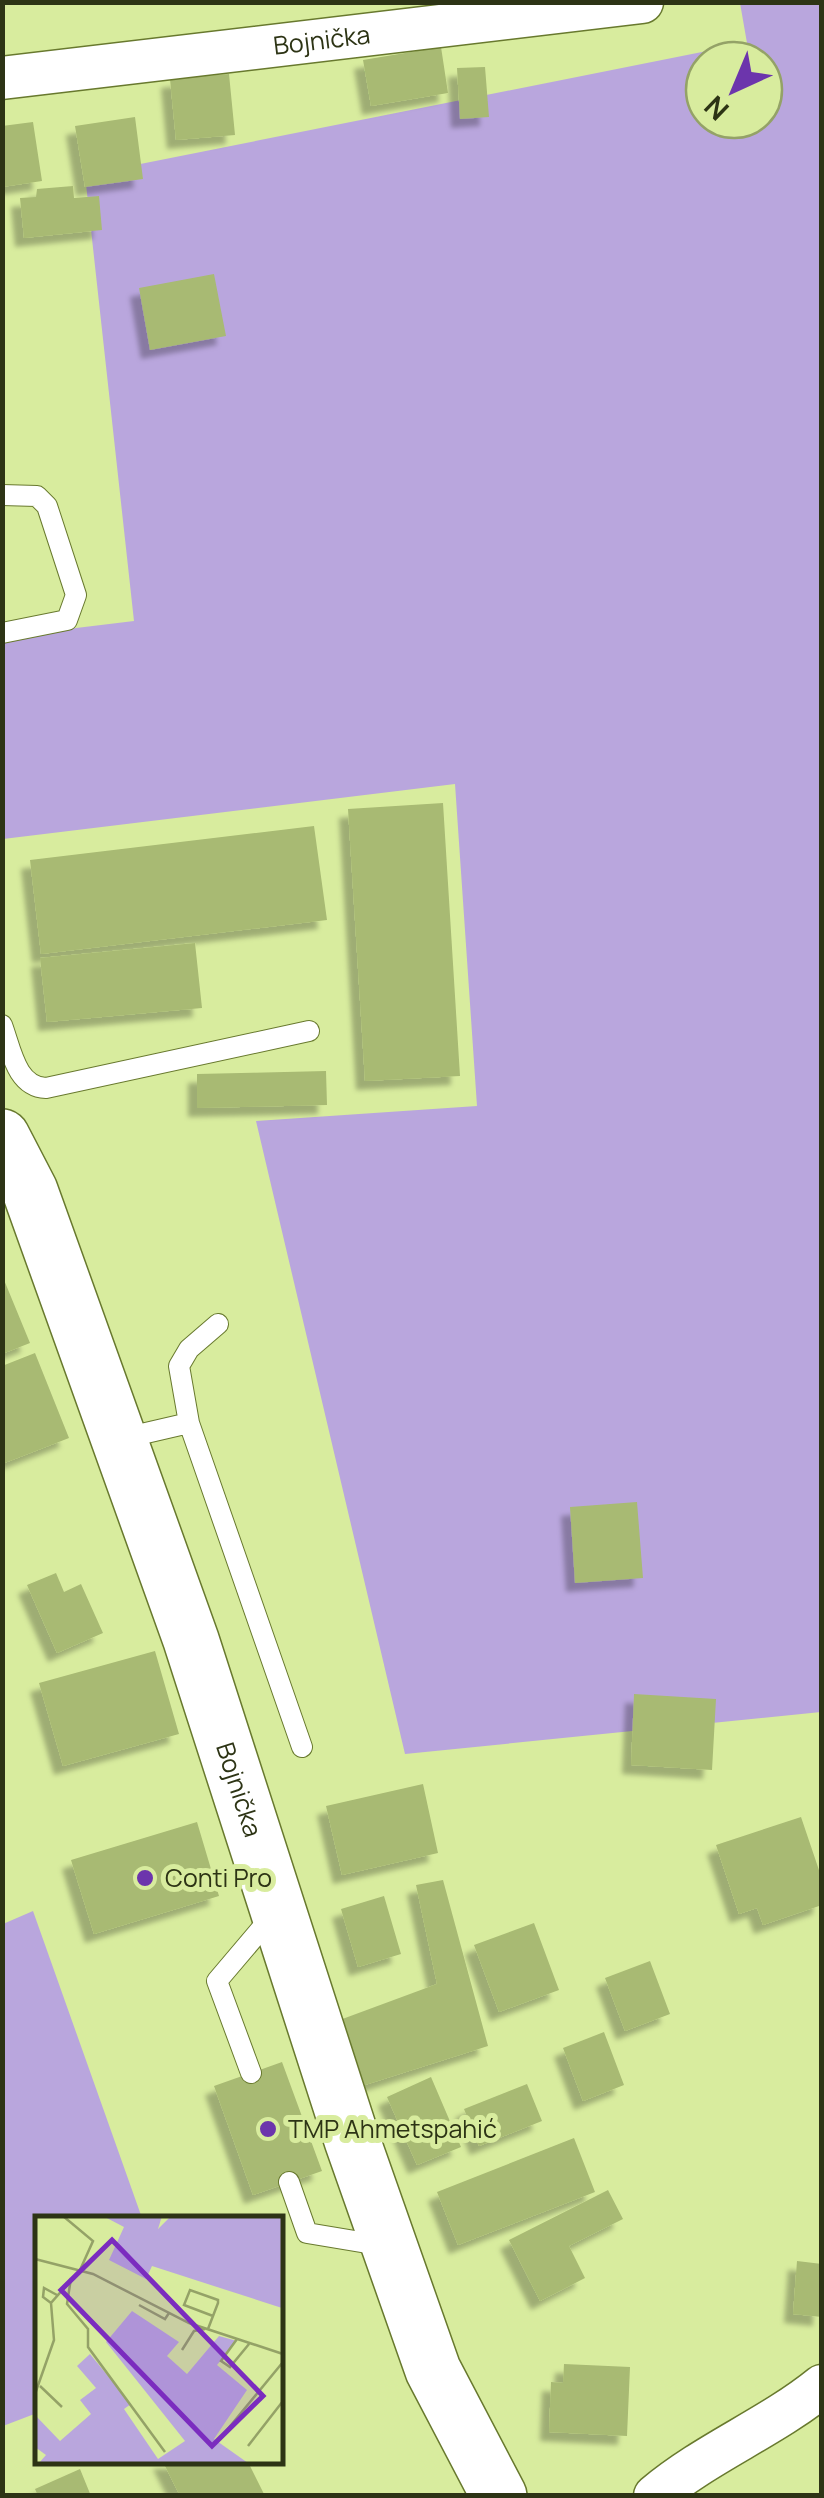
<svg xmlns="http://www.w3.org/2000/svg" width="824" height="2498" font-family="Manrope,sans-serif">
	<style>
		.green { fill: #b9a6dd; fill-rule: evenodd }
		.building { fill: #a8ba73; filter: url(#shadow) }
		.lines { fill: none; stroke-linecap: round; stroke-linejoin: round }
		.lane-casing { stroke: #68792e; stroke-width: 22 }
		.street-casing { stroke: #68792e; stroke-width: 45 }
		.secondary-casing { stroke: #68792e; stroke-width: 58 }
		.lane { stroke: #fff; stroke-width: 20 }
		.street { stroke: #fff; stroke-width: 42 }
		.secondary { stroke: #fff; stroke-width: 55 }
		.poi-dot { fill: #6c35ac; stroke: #d8ec9e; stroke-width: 4 }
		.labels { text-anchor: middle; stroke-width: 10; stroke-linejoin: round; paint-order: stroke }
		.street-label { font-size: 25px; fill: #2d3415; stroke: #d8ec9e }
		.poi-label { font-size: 25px; fill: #2d3415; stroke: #d8ec9e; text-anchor: start }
		.inset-road { fill: none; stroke: #94a267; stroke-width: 2.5 }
		.view { fill: #7b2cbf; fill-opacity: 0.15; stroke: #7b2cbf; stroke-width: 5 }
		.inset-edge { fill: none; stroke: #2d3415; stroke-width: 5 }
	</style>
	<defs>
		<filter id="shadow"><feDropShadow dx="-9" dy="9" stdDeviation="2.5" flood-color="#0004"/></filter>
	</defs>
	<rect width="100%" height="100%" fill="#d8ec9e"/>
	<path class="green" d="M740,3H821V1712L405,1754L256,1121L477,1106L455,784L3,839L2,637L134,621L85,175L747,43ZM704,60H764V120H704Z
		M33,1911L142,2218H38L37,2413L3,2426V1924Z"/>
	<path class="building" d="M441,47L448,93L371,106L363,60Z
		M485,67L489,117L460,119L457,68Z
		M229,74L235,135L176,140L170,79Z
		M135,117L143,179L85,187L75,126Z
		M33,122L42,181L2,187V126Z
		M73,186L74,198L99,196L102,230L24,238L20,198L36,197L37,189Z
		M214,274L226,336L150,350L139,288Z
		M443,803L460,1076L365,1081L348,809Z
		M314,826L327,920L41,954L30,860Z
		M195,943L202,1008L47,1022L40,958Z
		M326,1071L327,1105L197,1108V1074Z
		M2,1275L30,1343L2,1354Z
		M35,1353L69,1438L2,1464V1366Z
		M637,1502L643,1578L575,1583L570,1507Z
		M56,1573L64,1592L81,1584L103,1633L57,1653L27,1585Z
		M155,1651L179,1734L63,1766L39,1683Z
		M634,1694L716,1699L712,1770L631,1765Z
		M423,1784L438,1853L342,1875L326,1806Z
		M801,1817L822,1879V1905L763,1925L757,1908L739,1914L716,1845Z
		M197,1822L219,1896L94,1934L71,1860Z
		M443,1880L488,2046L365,2085L337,2021L437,1984L416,1885Z
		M384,1896L401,1954L358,1967L341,1909Z
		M534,1923L559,1990L499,2012L474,1945Z
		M650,1961L670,2014L625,2031L605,1978Z
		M604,2032L624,2085L583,2101L563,2048Z
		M282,2062L322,2171L253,2195L214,2086Z
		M431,2077L461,2147L417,2165L387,2097Z
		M527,2084L542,2121L479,2146L464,2109Z
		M574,2138L595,2192L458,2245L437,2192Z
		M608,2190L623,2219L569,2246L585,2278L540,2301L509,2240Z
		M797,2261L822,2264V2317L793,2314Z
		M564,2364L630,2367L627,2436L549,2432L551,2382L563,2383Z
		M162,2460H247L265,2496H180Z
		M80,2469L91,2496H38L35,2489Z"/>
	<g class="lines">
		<defs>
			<path id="lane" d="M2,495L37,496L47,506L76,595L67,620L2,633
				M2,1025C11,1049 16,1087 46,1088L309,1031
				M189,1423L179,1366L189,1349L218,1324
				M120,1439L189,1423L302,1747
				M251,2073L217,1981L273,1915
				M289,2182L307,2233L385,2246"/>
			<g id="street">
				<path id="s1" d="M2,78L642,2"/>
				<path d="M655,2496C706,2453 770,2428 822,2386"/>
			</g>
			<g id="secondary">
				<path id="s2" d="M2,1137L30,1191L191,1640L352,2140L433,2370L499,2496"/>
			</g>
		</defs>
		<use href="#lane" class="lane-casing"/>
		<use href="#street" class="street-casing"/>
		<use href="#secondary" class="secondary-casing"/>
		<use href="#lane" class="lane"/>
		<use href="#street" class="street"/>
		<use href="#secondary" class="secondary"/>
	</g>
	<g class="poi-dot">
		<circle cx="145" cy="1878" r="10"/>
		<circle cx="268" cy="2129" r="10"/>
	</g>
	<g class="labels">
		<g class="street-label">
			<text dy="9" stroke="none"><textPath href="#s1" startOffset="322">Bojnička</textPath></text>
			<text dy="9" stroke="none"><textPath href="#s2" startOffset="695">Bojnička</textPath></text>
		</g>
		<g class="poi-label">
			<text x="165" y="1887">Conti Pro</text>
			<text x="288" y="2138">TMP Ahmetspahić</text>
		</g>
	</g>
	<g transform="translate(35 2216)">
		<rect width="248" height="248" fill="#d8ec9e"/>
		<path d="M68,0H127L123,13L136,0H247V92L117,50L111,63L74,44L89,11ZM97,95L144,126L132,140L152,158L184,120L202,125L182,149L212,174L179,223L213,247H4L11,239L0,231V199L25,225L56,198L45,184L61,172L42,150L55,138L96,188L89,193L123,243L150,225L71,126Z" fill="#b9a6dd"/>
		<path class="inset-road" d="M0,43L58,58L154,107L248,138M36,62L32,88L53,113V131L130,236M16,87L8,81L9,72L22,79M104,89L130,103L134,97M173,113L183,87V84L155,74L149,89L178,100M202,123L186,145L195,151L214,128M147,134L159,115L170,113M5,170L27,191M0,178L19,124L16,87L45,54L58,25L28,0M187,220L248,146M213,230L248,185"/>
		<path class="view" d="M77,24L228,180L177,230L26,74Z"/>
		<rect width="248" height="248" class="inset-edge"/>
	</g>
	<rect width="824" height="2498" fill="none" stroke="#2d3415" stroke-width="10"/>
	<g transform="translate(734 90) rotate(224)"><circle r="48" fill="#d8ec9e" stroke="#94a267" stroke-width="2.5"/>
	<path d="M0-8L18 38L0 25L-18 38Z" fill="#6c35ac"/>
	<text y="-15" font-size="28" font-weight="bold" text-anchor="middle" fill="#2d3415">N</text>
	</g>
</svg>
